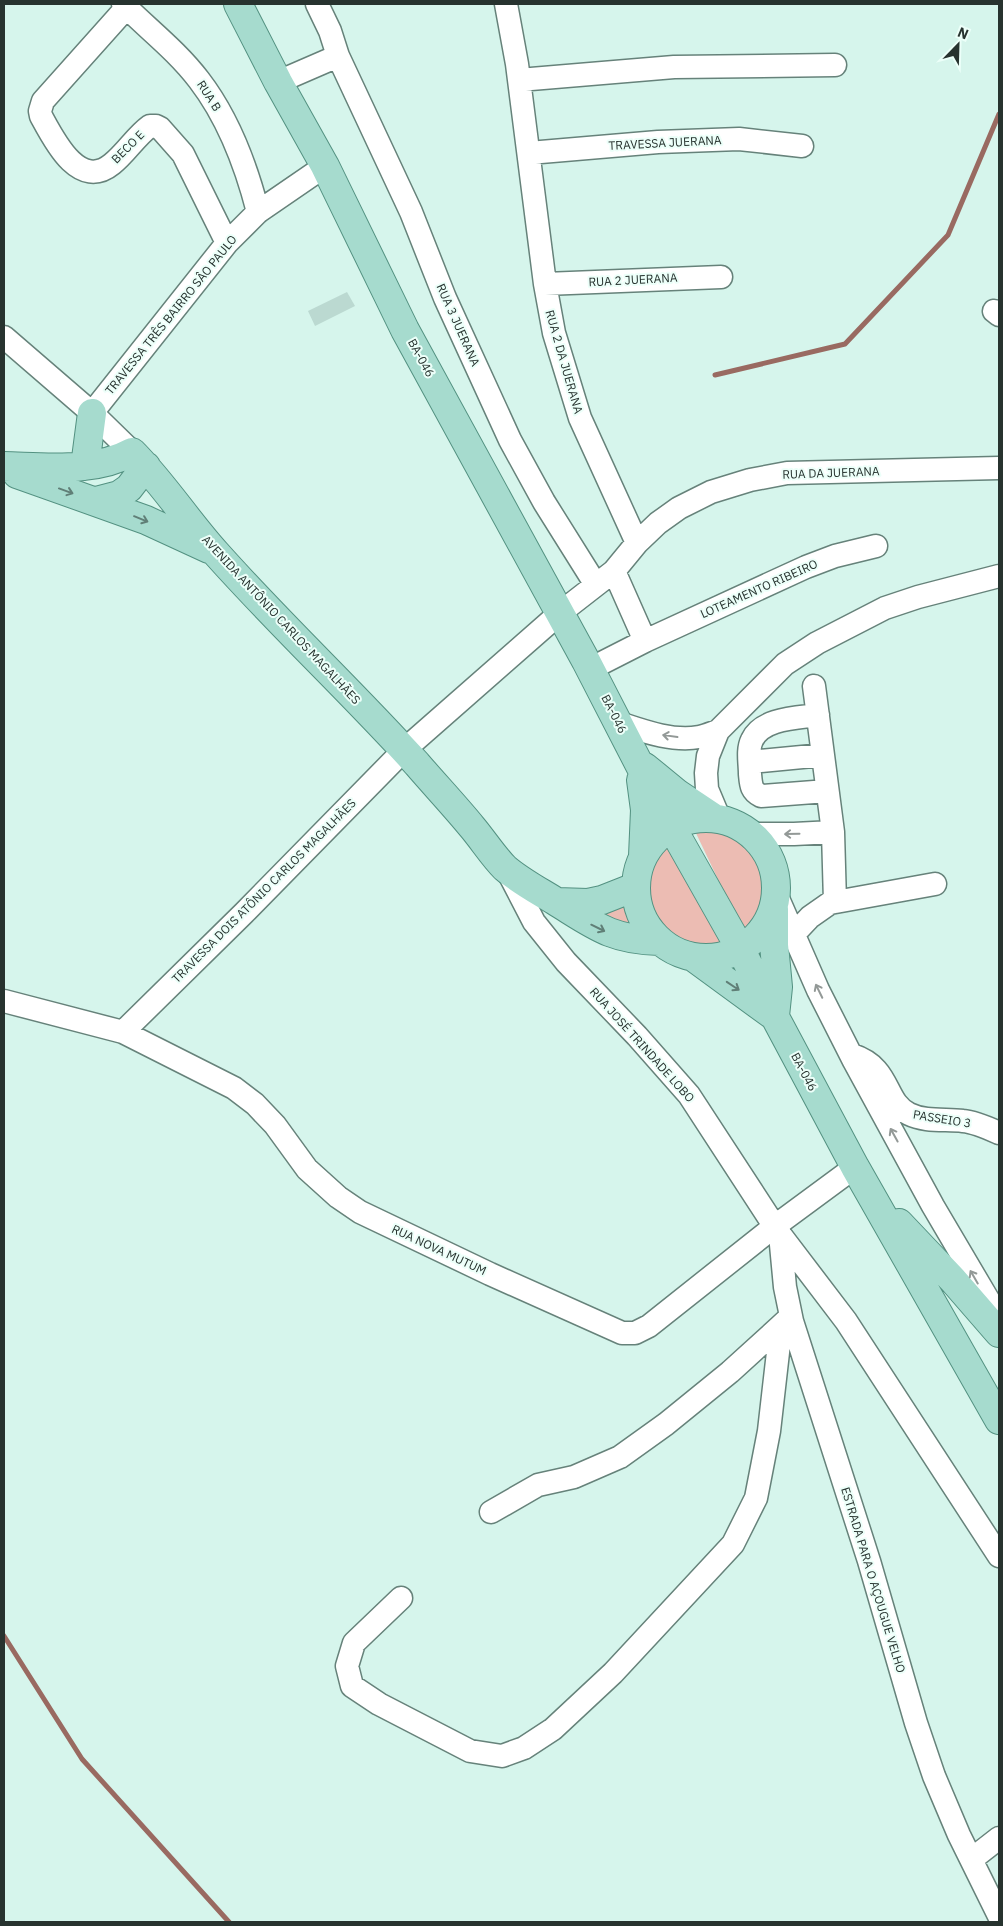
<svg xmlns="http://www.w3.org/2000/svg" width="1003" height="1926" font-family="'IBM Plex Sans',sans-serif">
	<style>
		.green { fill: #ecbcb3 }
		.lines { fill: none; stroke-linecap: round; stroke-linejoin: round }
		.stream { stroke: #996a61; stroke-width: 5 }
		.building { fill: #bbd9d1 }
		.minor-casing { stroke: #66827a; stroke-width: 25 }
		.major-casing { stroke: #539181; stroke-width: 30 }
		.minor { stroke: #fff; stroke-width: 22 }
		.major { stroke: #a6dbce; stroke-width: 28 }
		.oneway { stroke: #607f77 }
		.oneway2 { stroke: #939997 }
		.labels { text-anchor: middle; stroke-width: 4; stroke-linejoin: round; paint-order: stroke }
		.street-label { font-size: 12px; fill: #27332f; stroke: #ecfff9 }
	</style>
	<rect width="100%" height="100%" fill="#d6f5ec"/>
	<path class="green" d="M706,828C764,831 789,896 745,936L694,829Z
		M668,843L727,946C663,968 618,886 668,843Z
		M627,899L638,927L587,912Z"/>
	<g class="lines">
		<path class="stream" d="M715,375L845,344L948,235L999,114
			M4,1636L82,1759L229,1922"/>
	</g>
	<path class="building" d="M347,292L355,306L315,326L308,311Z"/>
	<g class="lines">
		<defs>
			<path id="minor" d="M123,4C148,29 177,51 199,80C229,119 246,165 258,212
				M317,4L330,31L338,56L411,212L445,298L510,440L544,502L596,585
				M506,4L517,64L545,284L554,333L580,418L637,543
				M127,7L43,101L40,111L41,116C54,140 79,191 112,164C126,153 136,136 150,126H156L160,128L183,154L227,243
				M519,80L674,67L835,65
				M278,82L338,56
				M529,153L658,142L739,139L802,146
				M545,284L721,277
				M994,311L999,315
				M4,337L92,413L132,452
				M92,413L227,243L258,212L325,166
				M645,641L806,567L835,556L876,546
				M590,669L645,641L614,571
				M814,686L833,832L835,902
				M818,715C797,718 762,718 752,740C747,750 750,763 750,774C751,785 751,791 761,796L827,791
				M619,723C643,731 673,742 699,737C705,736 712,733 718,731
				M750,762L823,755
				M720,820L707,789L706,773L708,756L718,731L785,664L817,643L885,608L918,597L999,576
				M752,834H794L833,832
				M506,868L534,922L566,962L637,1036L689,1095L779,1233L846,1321L999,1556
				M776,894L818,990L854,1061L933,1206L999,1318
				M793,935L810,917L830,903L935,884
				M4,1001L123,1032L234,1088L255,1104L275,1125L307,1169L338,1197L360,1212L490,1274L622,1333H635L649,1326L775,1226L855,1167
				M123,1032L244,913L404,750L560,613L614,571L637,543L658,523L679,508L711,492L750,480L787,473L999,468
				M852,1055C892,1068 883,1101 909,1114C925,1122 945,1119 963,1121C975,1122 988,1128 999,1133
				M780,1234L785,1287L792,1321L869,1561L916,1723L934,1776L959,1835L999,1916
				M491,1512L538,1485L574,1477L620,1457L666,1424L730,1372L786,1321
				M401,1598L354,1643L347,1666L352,1686L379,1704L470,1751L502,1756L524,1748L553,1729L613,1673L733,1544L756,1498L769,1431L781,1326
				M972,1859L999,1838"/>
			<path id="major" d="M238,4L278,82L325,166L405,330L586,661L671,826L741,950L775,1017L855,1167L999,1420
				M4,466C46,467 94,473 132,452C163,483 187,521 216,553C281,626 352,692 417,764C435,785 454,805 472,827C483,840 493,856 505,868C520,881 539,891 555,901C594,925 611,940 659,941
				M85,466L92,413
				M17,474L146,520L209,549
				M96,501L119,495L129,488L146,466
				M645,767L678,794L714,818
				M641,780L645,810L643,856
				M636 888a70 70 0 1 1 140 0a70 70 0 1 1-140 0Z
				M557,902L588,903L602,900L635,887
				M774,909V945L778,987L775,1016
				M693,957L771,1014
				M899,1223L953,1280L999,1333"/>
		</defs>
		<use href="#minor" class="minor-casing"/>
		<use href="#major" class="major-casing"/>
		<use href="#minor" class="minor"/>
		<use href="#major" class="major"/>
	</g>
	<defs><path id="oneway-shaft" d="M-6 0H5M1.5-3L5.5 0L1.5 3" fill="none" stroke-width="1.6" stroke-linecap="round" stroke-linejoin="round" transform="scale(1.25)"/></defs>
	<g class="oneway">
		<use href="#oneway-shaft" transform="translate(66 491) rotate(20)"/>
		<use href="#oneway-shaft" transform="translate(141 519) rotate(22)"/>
		<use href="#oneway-shaft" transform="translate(598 928) rotate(26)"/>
		<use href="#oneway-shaft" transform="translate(733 986) rotate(34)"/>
	</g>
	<g class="oneway2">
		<use href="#oneway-shaft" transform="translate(670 736) rotate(-172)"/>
		<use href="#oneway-shaft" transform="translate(792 834) rotate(179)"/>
		<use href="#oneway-shaft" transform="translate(819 991) rotate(-116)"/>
		<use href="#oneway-shaft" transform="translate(894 1135) rotate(-119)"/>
		<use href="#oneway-shaft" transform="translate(974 1277) rotate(-120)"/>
	</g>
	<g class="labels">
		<g class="street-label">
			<text transform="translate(209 96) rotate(57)" y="4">RUA B</text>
			<text transform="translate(665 143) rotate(-3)" y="4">TRAVESSA JUERANA</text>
			<text transform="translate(128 147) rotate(-45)" y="4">BECO E</text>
			<text transform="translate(633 280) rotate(-3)" y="4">RUA 2 JUERANA</text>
			<text transform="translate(171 315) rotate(-51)" y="4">TRAVESSA TRÊS BAIRRO SÂO PAULO</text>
			<text transform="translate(458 325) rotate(66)" y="4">RUA 3 JUERANA</text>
			<text transform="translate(421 358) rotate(61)" y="4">BA-046</text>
			<text transform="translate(564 362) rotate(74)" y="4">RUA 2 DA JUERANA</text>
			<text transform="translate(831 473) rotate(-2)" y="4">RUA DA JUERANA</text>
			<text transform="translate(759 589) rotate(-24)" y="4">LOTEAMENTO RIBEIRO</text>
			<text transform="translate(281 620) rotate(47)" y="4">AVENIDA ANTÔNIO CARLOS MAGALHÃES</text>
			<text transform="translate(614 714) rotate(63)" y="4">BA-046</text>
			<text transform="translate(264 891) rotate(-45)" y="4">TRAVESSA DOIS ATÔNIO CARLOS MAGALHÃES</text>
			<text transform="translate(642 1045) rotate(48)" y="4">RUA JOSÉ TRINDADE LOBO</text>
			<text transform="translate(804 1072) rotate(62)" y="4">BA-046</text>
			<text transform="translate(942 1119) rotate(9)" y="4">PASSEIO 3</text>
			<text transform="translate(439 1250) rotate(25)" y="4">RUA NOVA MUTUM</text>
			<text transform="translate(873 1580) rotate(73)" y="4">ESTRADA PARA O AÇOUGUE VELHO</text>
		</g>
	</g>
	<rect width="1003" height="1926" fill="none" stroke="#27332f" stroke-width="10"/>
	<g transform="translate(958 45) rotate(23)" stroke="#ecfff9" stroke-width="4" paint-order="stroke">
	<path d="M0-4L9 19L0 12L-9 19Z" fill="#27332f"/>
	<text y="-8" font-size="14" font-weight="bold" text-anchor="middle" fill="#27332f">N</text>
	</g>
</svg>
